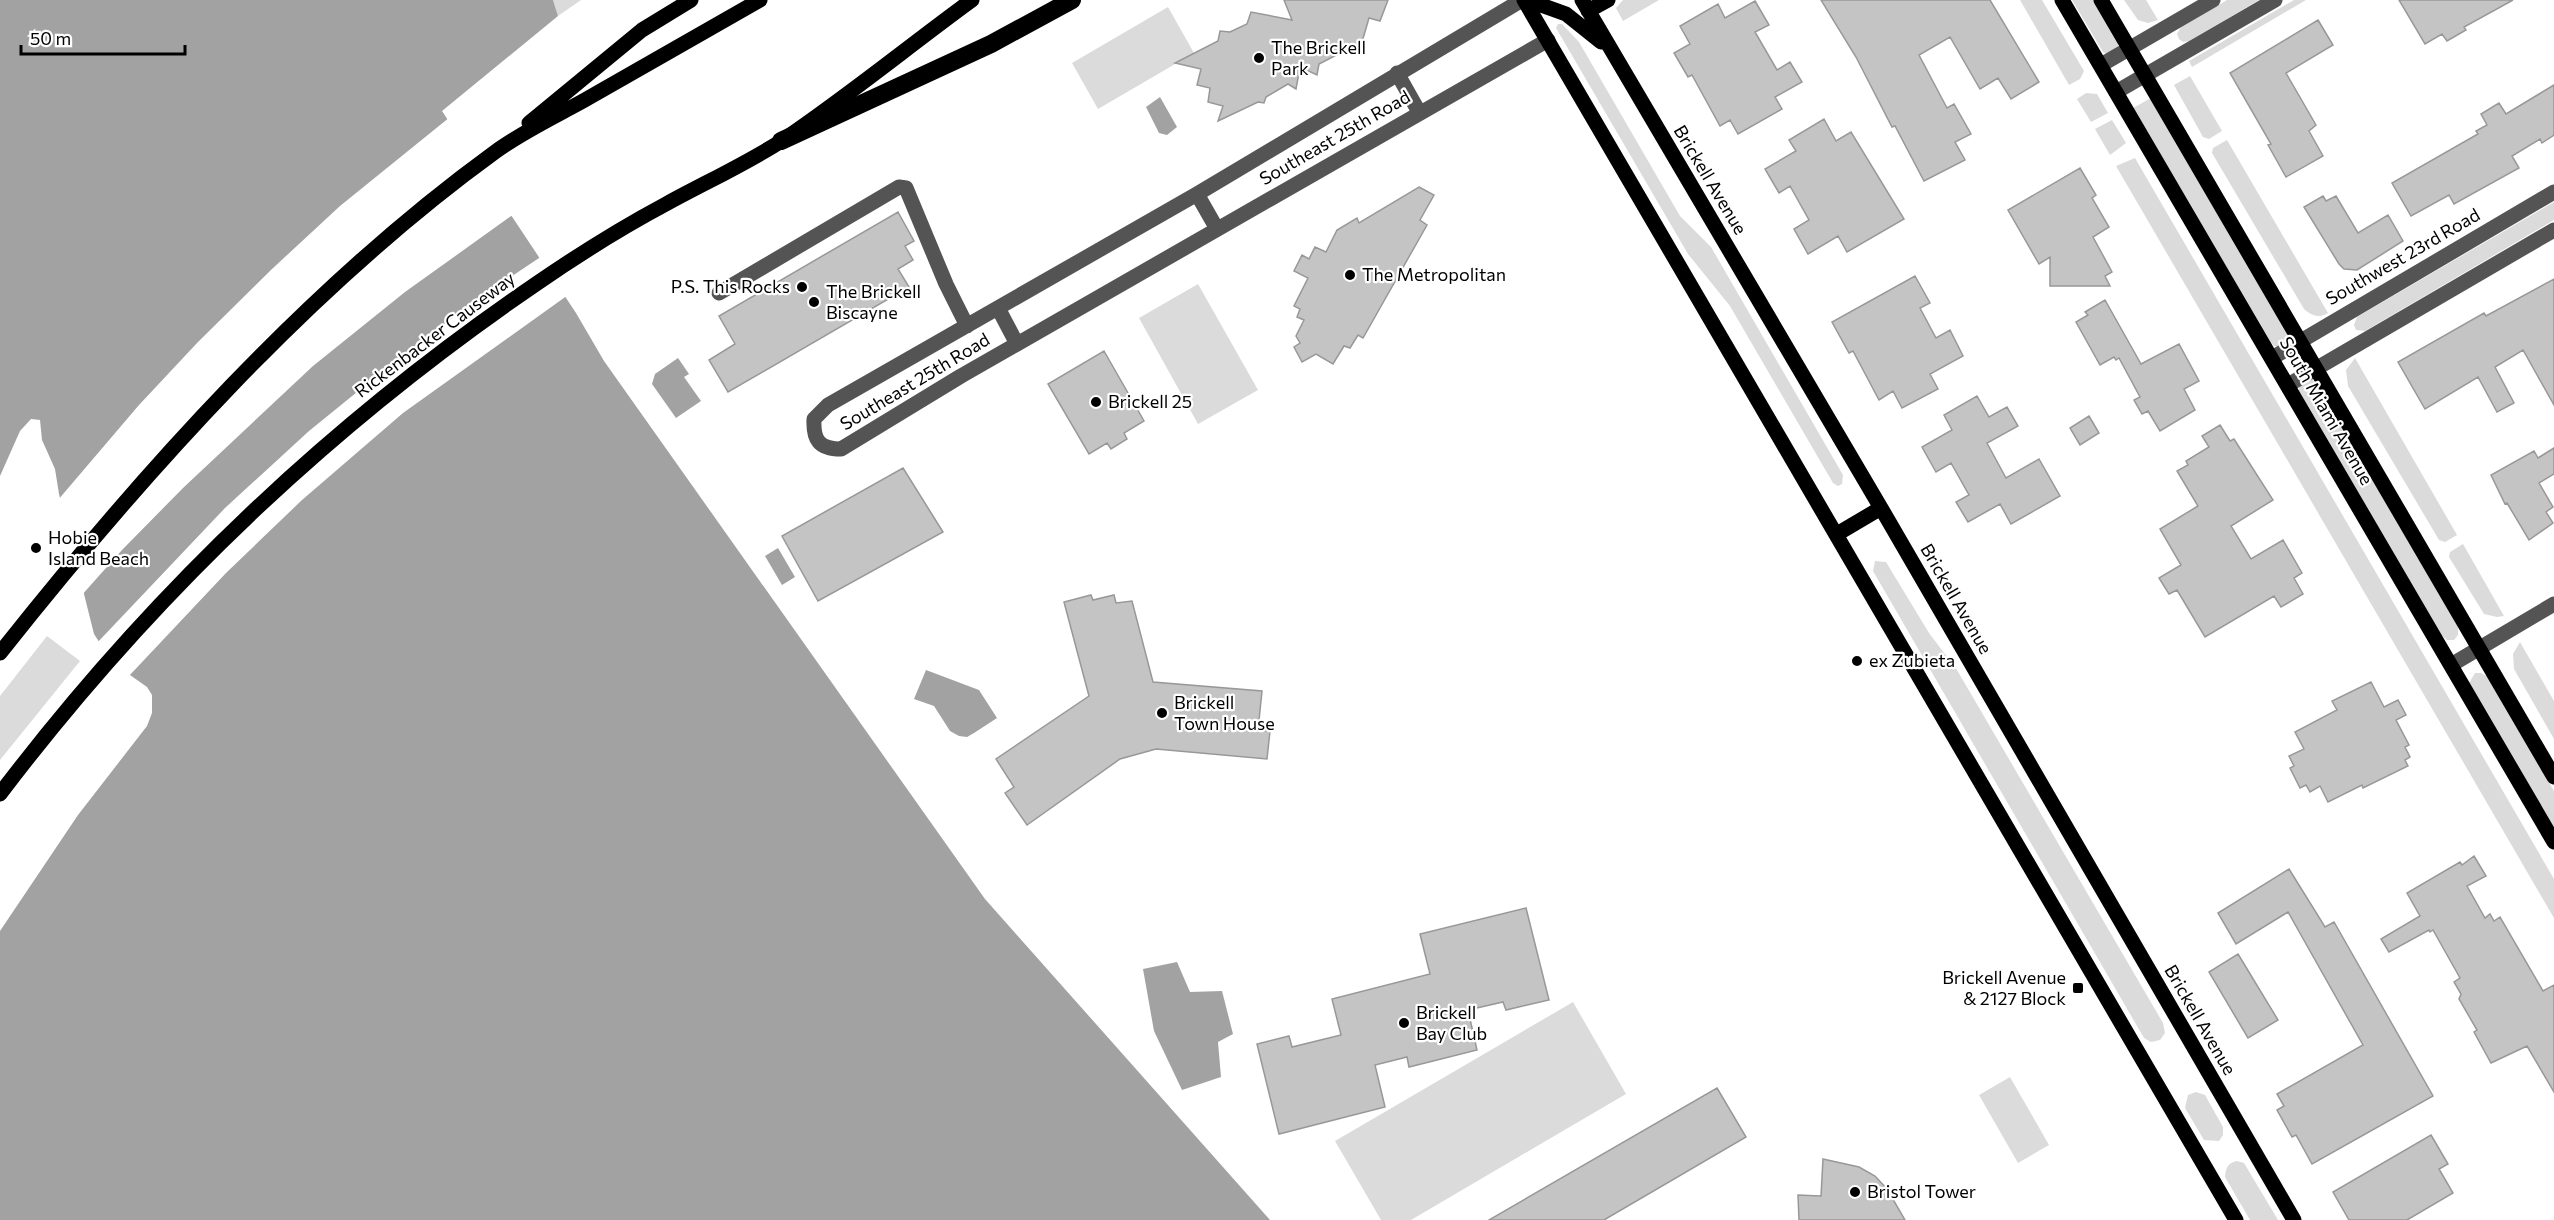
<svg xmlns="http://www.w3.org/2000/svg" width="2554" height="1220" font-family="Commissioner,sans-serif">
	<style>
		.green { fill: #dbdbdb }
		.water { fill: #a2a2a2 }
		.pier { fill: #fff }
		.building { fill: #c4c4c4; stroke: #989898; stroke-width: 1.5 }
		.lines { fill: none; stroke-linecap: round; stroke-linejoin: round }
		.minor { stroke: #545454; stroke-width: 15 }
		.major { stroke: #000; stroke-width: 15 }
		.highway { stroke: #000; stroke-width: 18 }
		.poi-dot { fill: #000; stroke: #fff; stroke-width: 2 }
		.labels { text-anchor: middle; stroke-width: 4.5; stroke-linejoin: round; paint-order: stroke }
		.poi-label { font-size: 18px; fill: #000; stroke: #fff; text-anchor: start }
		.street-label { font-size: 18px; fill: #000; stroke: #fff }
	</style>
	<rect width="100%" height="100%" fill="#fff"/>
	<path class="green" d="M553,0H581L558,16Z
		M1623,0H1659L1623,21L1616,8Z
		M2020,0H2042L2084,71L2080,79L2069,85Z
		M2072,0H2094L2118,42V47L2107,54L2103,52Z
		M2124,0H2146L2158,20L2148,23L2138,20Z
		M2227,0H2259L2189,41L2183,42L2179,39L2177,34L2181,27Z
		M2294,0H2306L2192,67L2189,61Z
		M1168,7L1194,53L1098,109L1072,63Z
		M1558,24H1562L1579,42L1680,216L1711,247L1843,475L1842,484L1838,486L1833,483L1730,306L1688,254L1556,28Z
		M2190,76L2222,131L2209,139L2203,137L2174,85Z
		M2086,93L2097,94L2108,113L2091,122L2077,99Z
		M2151,98L2287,332V341L2282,347L2274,346L2270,341L2133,108Z
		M2112,120L2126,143L2110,155L2095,129Z
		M2227,140L2328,313C2319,319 2311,315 2304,309L2212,153L2213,148Z
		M2135,158L2554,879V918L2116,166Z
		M2554,202V220L2365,331L2356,330L2354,325L2357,317Z
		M1198,284L1258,390L1198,424L1139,318Z
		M2355,358L2457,535L2445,542L2439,540L2348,386L2346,370Z
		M2311,379L2317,384L2458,627V635L2454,640H2447L2440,634L2299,391L2300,382Z
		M2463,544L2504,616L2497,617L2484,614L2449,557L2450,552Z
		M1875,561L1886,562L1929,633L1957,670L2163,1023L2165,1033L2160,1040L2151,1042L2144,1038L1873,571Z
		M47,636L80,661L0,760V696Z
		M2520,642L2554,701V739L2514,669L2513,654Z
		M2475,673H2481L2488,677L2554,791V829L2469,683Z
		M1573,1002L1626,1094L1411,1220H1381L1335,1141Z
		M2010,1077L2049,1145L2018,1163L1979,1095Z
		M2196,1092L2205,1095L2223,1127V1135L2219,1141L2204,1140L2185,1108L2188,1095Z
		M2237,1161L2244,1163L2278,1220H2250L2225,1177C2226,1167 2228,1163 2237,1161Z"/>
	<path class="water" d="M0,0H553L558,16L442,111L576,313L604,361L985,899L1270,1220H0V931L78,815L147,726L152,713V695L147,687L130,675L103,648L94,634L59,494L55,469L42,440L40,420L31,419L20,431L0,476Z
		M1160,97L1177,127L1167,135L1159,133L1146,107Z
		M678,358L689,374L684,377L701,401L676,418L652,384L655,374Z
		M778,548L795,577L782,585L765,556Z
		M926,670L979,690L997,718L974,733L967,737L959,736L950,731L934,706L914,699Z
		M1177,962L1190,992L1222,991L1233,1034L1218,1042L1221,1077L1182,1090L1154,1031L1143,969Z"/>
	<path class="pier" d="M450,117L514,214L405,292L313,366L183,488L122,550L81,596L58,500L139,405L198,342L272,269L340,206Z
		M542,256L568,295L403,413L302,500L226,573L128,677L96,644L225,508L309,431L394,362L479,298Z"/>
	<path class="building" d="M1284,0H1388L1380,21L1369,18L1360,49L1352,47L1319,64L1317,75L1300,67L1296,89L1288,84L1266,97L1264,103L1258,102L1218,121L1223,106L1208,102L1210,88L1197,85L1201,69L1175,63L1218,41L1220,31L1230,32L1247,24L1251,12L1292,20Z
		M1821,0H1990L2039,82L2011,99L1998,78L1980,89L1950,37L1919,55L1947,108L1954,104L1971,134L1955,142L1965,160L1924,181L1895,126L1892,127L1856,57Z
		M2399,0H2513L2464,27L2466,30L2447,41L2442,34L2425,44Z
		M1755,1L1769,25L1755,32L1777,70L1790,62L1802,82L1775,97L1782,109L1738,134L1730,120L1720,126L1692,75L1688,77L1674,53L1690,44L1680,26L1718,4L1725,18Z
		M2318,20L2333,45L2286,73L2316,125L2309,131L2323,156L2286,177L2268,145L2271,144L2230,73Z
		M2554,85V135L2542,143L2540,139L2512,156L2519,168L2454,204L2449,195L2411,216L2392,183L2478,134L2476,131L2487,125L2481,114L2499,103L2506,114Z
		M1824,119L1836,141L1851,132L1904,219L1847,252L1838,236L1808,254L1794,229L1809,220L1790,186L1779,193L1765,169L1796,151L1789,140Z
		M2080,168L2096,195L2092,198L2109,227L2093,237L2112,272L2105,276L2110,286H2050V257L2039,264L2008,210Z
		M1419,187L1434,195L1420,220L1427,225L1363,338L1358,335L1350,348L1344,346L1333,364L1316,354L1302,362L1294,347L1300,343L1296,336L1304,320L1297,317L1300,309L1294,306L1308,278L1294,271L1302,255L1309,259L1315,247L1326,252L1337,230L1357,218L1359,223Z
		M2323,196L2326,201L2336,196L2358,233L2388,215L2403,241L2357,270L2344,269L2339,264L2304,207Z
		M898,212L914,241L905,246L913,260L898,269L909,287L728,392L709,360L735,344L719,316Z
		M1915,276L1930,303L1920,308L1936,338L1950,330L1963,356L1930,374L1938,389L1902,408L1893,391L1879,400L1853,351L1849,353L1832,322Z
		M2554,279V405L2523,350L2495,367L2514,403L2497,412L2478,377L2425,409L2398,362L2484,313L2486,316Z
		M2105,300L2141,364L2179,344L2199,381L2184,389L2195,410L2160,431L2148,411L2142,414L2134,400L2140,397L2119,358L2116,360L2114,357L2100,365L2076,322L2088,315L2085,312Z
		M1104,351L1144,421L1124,433L1127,439L1111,449L1107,443L1089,454L1048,384Z
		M1977,396L1989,417L2007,407L2018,426L1987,443L2006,478L2039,459L2060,496L2011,524L2000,504L1968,522L1956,502L1969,495L1951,463L1936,472L1922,447L1952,430L1944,415Z
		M2089,416L2099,433L2080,445L2070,428Z
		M2220,425L2230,441L2234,439L2273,500L2231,526L2251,559L2283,540L2302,573L2294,578L2303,594L2281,607L2274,596L2205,637L2177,590L2169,594L2159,578L2181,565L2160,529L2198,506L2177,471L2188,465L2186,461L2209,447L2202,436Z
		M2554,448V474L2539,483L2553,507L2546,512L2553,523L2529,540L2507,503L2505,504L2491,475L2534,451L2538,458Z
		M903,468L943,532L818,601L782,536Z
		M1091,595L1093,600L1114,595L1116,603L1132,601L1153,682L1262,691L1258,730L1270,731L1267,759L1156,749L1120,759L1027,825L1005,793L1014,787L996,759L1089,696L1064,602Z
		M2371,682L2384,707L2398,700L2406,715L2396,720L2409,745L2405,747L2410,757L2405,760L2408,766L2363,788L2362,785L2328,802L2320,786L2310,792L2306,785L2300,788L2290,768L2294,766L2289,756L2304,749L2295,732L2337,710L2332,701Z
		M2474,856L2486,876L2467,886L2485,918L2490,914L2494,921L2500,917L2543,991L2554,985V1092L2527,1046L2491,1063L2474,1032L2477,1030L2459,999L2461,994L2454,982L2460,978L2433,930L2430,932L2429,930L2389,952L2381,939L2420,916L2407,893L2460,862L2462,865Z
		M2289,869L2325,927L2334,922L2433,1096L2312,1164L2296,1135L2292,1137L2277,1110L2284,1106L2277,1094L2363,1045L2288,912L2236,944L2218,913Z
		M1526,908L1549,1000L1506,1010L1503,1002L1468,1010L1477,1050L1409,1067L1407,1057L1375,1065L1385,1107L1279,1134L1257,1044L1289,1036L1292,1047L1341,1035L1332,999L1430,974L1420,934Z
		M2238,954L2278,1020L2248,1038L2209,972Z
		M1717,1088L1746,1137L1604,1220H1489Z
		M2431,1135L2448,1164L2439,1169L2453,1193L2407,1220H2349L2333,1192Z
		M1823,1159L1859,1167L1875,1176L1887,1189L1905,1220H1799L1798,1195L1821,1196Z"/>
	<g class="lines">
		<path class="minor" d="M1522,0L1197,194L828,405L814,419C813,440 819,449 841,449L961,376L1548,40
			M2101,65L2213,0
			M1397,73L1419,112
			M2116,92L2275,0
			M1197,194L1217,229
			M719,293L899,187L906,188L946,284L967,326
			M998,308L1017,344
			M2272,358L2554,192
			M2288,385L2554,230
			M2451,665L2554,604"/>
		<path class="major" d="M1524,0L2236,1220
			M1527,0L1566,14L1601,42
			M1582,0L1881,508L2294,1220
			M2062,0L2554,842
			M2101,0L2554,777
			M1588,11L1608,0
			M529,123L642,30L691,0
			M1837,534L1881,508
			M0,653C142,474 309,287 495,152C522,132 554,117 583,101C642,67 701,34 760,0
			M0,794C150,596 331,424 536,284C578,255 621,228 666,204C704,183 746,164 783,140C848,96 909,46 972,0"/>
		<path class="highway" d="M781,141L991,44L1072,0"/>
	</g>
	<g class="poi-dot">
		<circle cx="1259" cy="58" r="6"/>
		<circle cx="1350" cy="275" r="6"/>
		<circle cx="802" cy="287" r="6"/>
		<circle cx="814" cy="302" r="6"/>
		<circle cx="1096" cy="402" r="6"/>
		<circle cx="36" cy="548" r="6"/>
		<circle cx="1857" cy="661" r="6"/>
		<circle cx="1162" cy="713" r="6"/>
		<rect x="2072" y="982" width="12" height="12" rx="3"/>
		<circle cx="1404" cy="1023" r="6"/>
		<circle cx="1855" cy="1192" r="6"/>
	</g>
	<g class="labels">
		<g class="poi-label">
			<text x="1271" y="54">The Brickell<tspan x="1271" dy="21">Park</tspan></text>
			<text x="1362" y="281">The Metropolitan</text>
			<text x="790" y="293" text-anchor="end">P.S. This Rocks</text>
			<text x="826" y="298">The Brickell<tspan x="826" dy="21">Biscayne</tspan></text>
			<text x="1108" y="408">Brickell 25</text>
			<text x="48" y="544">Hobie<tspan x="48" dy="21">Island Beach</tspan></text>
			<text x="1869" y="667">ex Zubieta</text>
			<text x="1174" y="709">Brickell<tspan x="1174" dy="21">Town House</tspan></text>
			<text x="2066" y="984" text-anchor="end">Brickell Avenue<tspan x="2066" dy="21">&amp; 2127 Block</tspan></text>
			<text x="1416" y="1019">Brickell<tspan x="1416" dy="21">Bay Club</tspan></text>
			<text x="1867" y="1198">Bristol Tower</text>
		</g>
		<g class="street-label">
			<text transform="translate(1335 138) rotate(-30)" y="6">Southeast 25th Road</text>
			<text transform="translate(1710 180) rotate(59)" y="6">Brickell Avenue</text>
			<text transform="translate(2403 257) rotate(-30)" y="6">Southwest 23rd Road</text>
			<text transform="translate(435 335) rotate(-37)" y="6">Rickenbacker Causeway</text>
			<text transform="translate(915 382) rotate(-31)" y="6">Southeast 25th Road</text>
			<text transform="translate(2326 411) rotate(60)" y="6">South Miami Avenue</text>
			<text transform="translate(1956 599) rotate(60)" y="6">Brickell Avenue</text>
			<text transform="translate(2200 1020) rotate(60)" y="6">Brickell Avenue</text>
		</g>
	</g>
	<path d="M21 45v9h164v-9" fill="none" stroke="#000000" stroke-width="3"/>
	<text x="30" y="45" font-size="18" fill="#000000" stroke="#ffffff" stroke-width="4.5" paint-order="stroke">50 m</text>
</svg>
